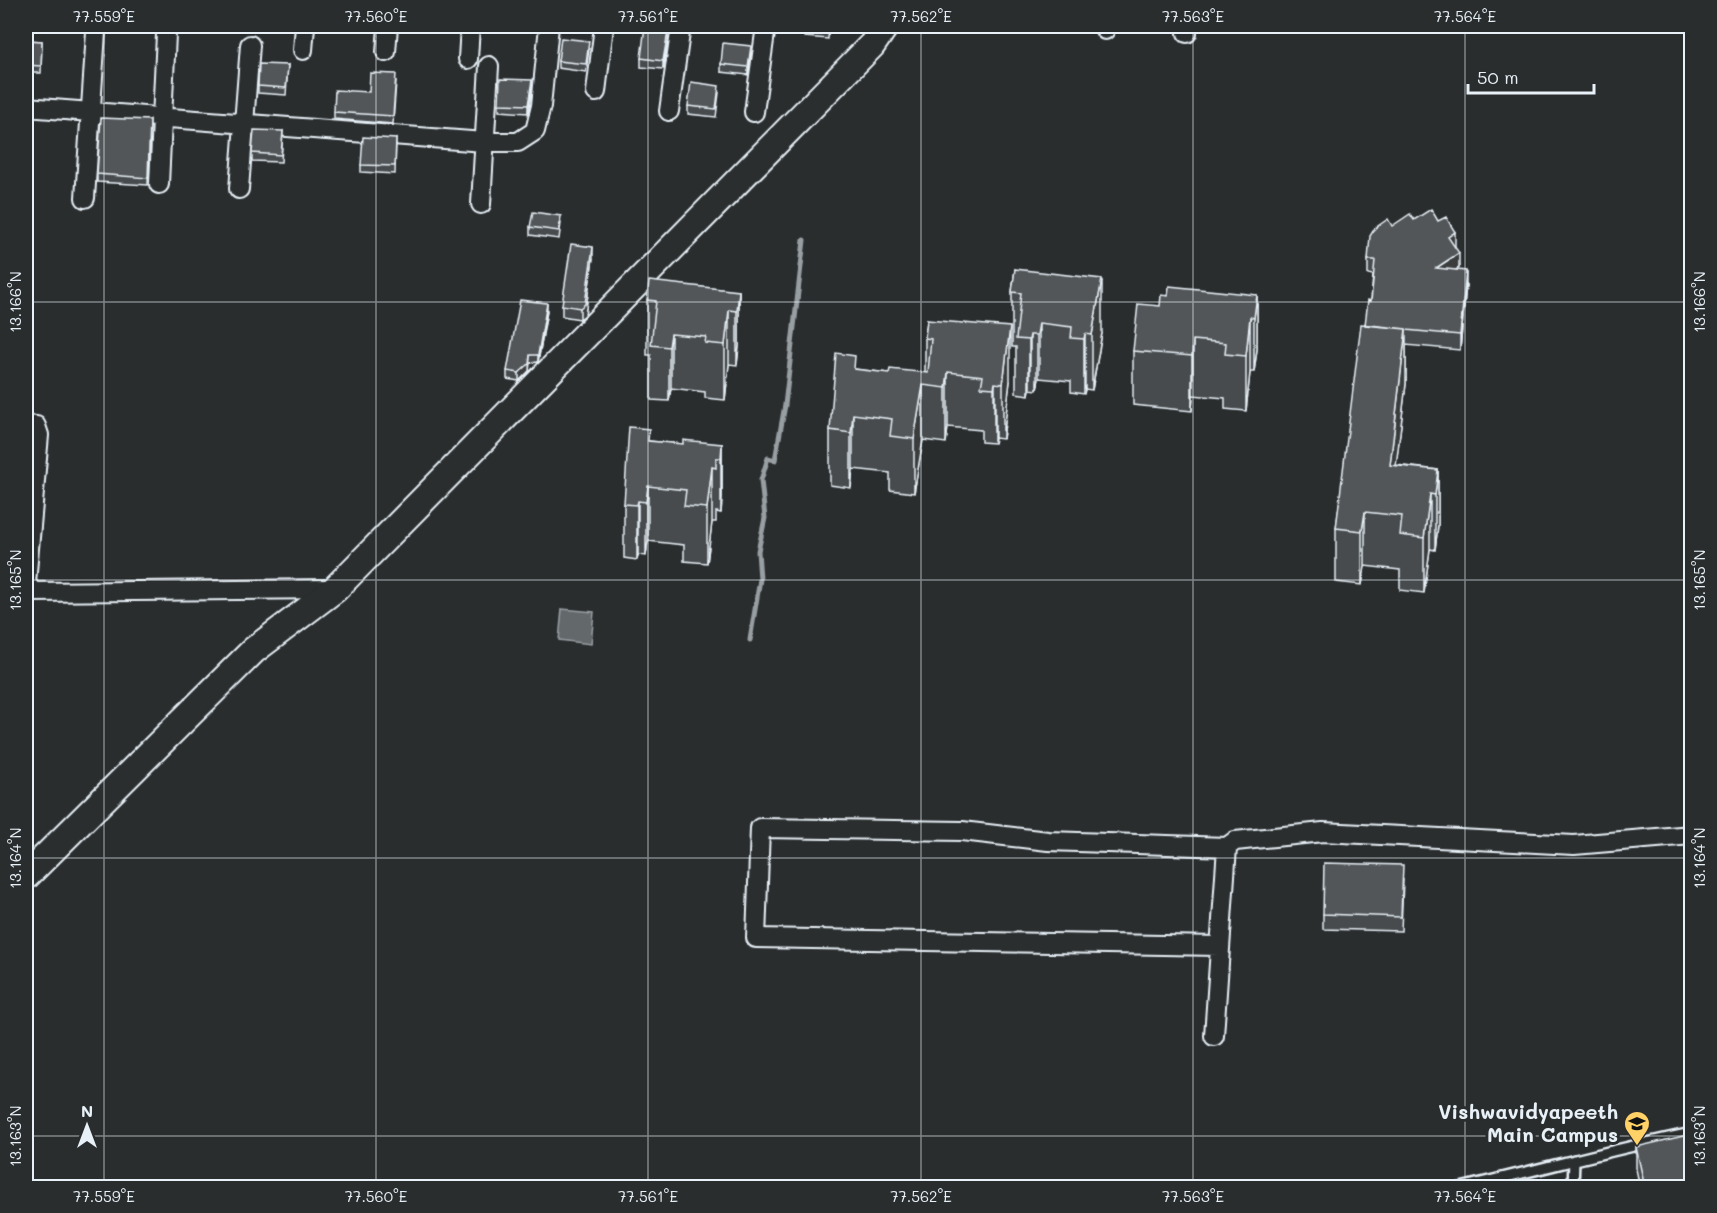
<svg xmlns="http://www.w3.org/2000/svg" width="1717" height="1213" font-family="Mali,sans-serif">
	<style>
		.water { fill: #63686b; stroke: #989fa3; stroke-width: 1.5 }
		.lines { fill: none; stroke-linecap: round; stroke-linejoin: round }
		.stream { stroke: #989fa3; stroke-width: 5 }
		.service-casing { stroke: #e8f1f8; stroke-width: 14 }
		.minor-casing { stroke: #e8f1f8; stroke-width: 22 }
		.secondary-casing { stroke: #e8f1f8; stroke-width: 30 }
		.service { stroke: #2a2d2e; stroke-width: 9 }
		.minor { stroke: #2a2d2e; stroke-width: 18 }
		.secondary { stroke: #2a2d2e; stroke-width: 26 }
		.wall { fill: #474b4d; stroke: #e8f1f8; stroke-width: 1.5 }
		.shaded-wall { fill: #3a3d3e; stroke: #e8f1f8; stroke-width: 1.5 }
		.building { fill: #535759; stroke: #e8f1f8; stroke-width: 1.5 }
		.ticks { fill: none; stroke: #e8f1f8; stroke-width: 1.5; stroke-opacity: 0.45 }
		.labels { text-anchor: middle; stroke-width: 6; stroke-linejoin: round; paint-order: stroke }
		.poi-label { font-size: 20px; font-weight: bold; fill: #e8f1f8; stroke: #2a2d2e; text-anchor: end }
		.neatline { fill: none; stroke: #e8f1f8; stroke-width: 2 }
		.ticks-label { font-size: 15px; text-anchor: middle; fill: #e8f1f8 }
	</style>
	<rect width="100%" height="100%" fill="#2a2d2e"/>
	<filter id="ink" filterUnits="userSpaceOnUse"><feTurbulence type="fractalNoise" baseFrequency=".0167" numOctaves="2"/><feDisplacementMap in="SourceGraphic" scale="12" xChannelSelector="R" yChannelSelector="G"/><feConvolveMatrix kernelMatrix="1 2 1 2 8 2 1 2 1" color-interpolation-filters="sRGB"/></filter>
	<g filter="url(#ink)">
		<path class="water" d="M562,609L594,612L591,644L559,640Z"/>
		<g class="lines">
			<path class="stream" d="M750,640L760,579L758,551L765,518L761,480L768,458L775,460L785,405L804,240"/>
			<defs>
				<path id="service" d="M1460,1188C1538,1170 1614,1149 1692,1133
					M1573,1188L1574,1160"/>
				<path id="minor" d="M1105,30V26
					M1187,33V26
					M303,50L305,26
					M386,52L388,26
					M468,59L470,26
					M596,92L604,26
					M26,107L484,142H518L535,131L541,106L549,26
					M669,111L681,26
					M754,112L766,26
					M159,184L166,34
					M239,189L250,45
					M85,198L96,32
					M481,204L489,66
					M26,425L36,426L39,435L26,583L33,592L335,589
					M1219,946L756,938L760,828L962,831L1048,841L1227,847L1235,841L1323,832L1574,845L1692,835
					M1214,1036L1227,847"/>
				<path id="secondary" d="M26,876L254,650L335,589L872,45L885,26"/>
			</defs>
			<use href="#service" class="service-casing"/>
			<use href="#minor" class="minor-casing"/>
			<use href="#secondary" class="secondary-casing"/>
			<use href="#service" class="service"/>
			<use href="#minor" class="minor"/>
			<use href="#secondary" class="secondary"/>
		</g>
		<path class="wall" d="M671,26L663,69L641,67V58Z
			M806,26H829L828,39L805,37Z
			M26,40L42,41L41,73H26Z
			M589,49L586,72L558,68V61Z
			M751,53L748,75L721,72V64Z
			M288,65L286,95L258,93V86Z
			M396,81L393,124L334,119V112L369,92Z
			M532,87L528,113L499,111V104Z
			M719,93L716,117L688,114V106Z
			M150,120L148,185L97,182V174Z
			M283,131L281,162L252,161V153Z
			M396,139L395,174L361,172V165Z
			M1414,220L1455,247L1459,268L1456,270L1466,285L1460,350L1406,345V384L1396,465L1438,470V525L1435,550L1430,549L1424,593L1400,590V570L1365,566L1362,585L1336,582V528L1365,325L1371,301L1373,275L1368,274V260L1392,226Z
			M561,223L559,239L530,235V227Z
			M593,258L585,315L580,319L562,316V305Z
			M1015,269L1102,333L1092,390L1085,389L1084,394L1071,392V381L1039,378L1037,390L1030,389L1029,395L1016,393V347H1012V292Z
			M739,291V346L737,365L729,364L725,400L705,398V392L671,388L669,401L651,400V355H647V300Z
			M1257,295V349L1254,372H1250L1246,411L1225,409V398L1193,395L1192,411L1133,405V351L1160,306L1168,296Z
			M547,311L538,362L530,363L529,371L519,381L507,379V371Z
			M927,320L1010,381L1003,439L995,438L994,443L981,442V430L948,427L946,443L923,440L914,493L890,490V473L853,469L851,488L830,485V430L855,369L889,373H925V338Z
			M649,441L683,444H722V498L721,513L716,512V522H712L707,563L684,561V545L648,541L646,556L638,555L637,560L624,558V504Z
			M1403,880L1401,931L1323,929V914Z
			M1636,1147L1692,1188H1640L1636,1169Z"/>
		<path class="shaded-wall" d="M669,26H671L663,69V61Z
			M751,46V53L748,75V67Z
			M532,80V87L528,113V105Z
			M1455,232V247L1448,251V237Z
			M593,247V258L585,315L580,319V308Z
			M1459,253V268L1436,282V268Z
			M1466,271V285L1460,350V335Z
			M1102,279V333L1092,390V335Z
			M739,291V346L737,365V311Z
			M1257,295V349L1254,372V318Z
			M547,303V311L538,362V355Z
			M729,310V364L725,400V345Z
			M1250,317V372L1246,411V356Z
			M1039,323V378L1037,390V335Z
			M1010,327V381L1003,439V384Z
			M1406,329V384L1390,515V465Z
			M671,334V388L669,401V347Z
			M1085,334V389L1084,394V339Z
			M1030,335V389L1029,395V340Z
			M1193,340V395L1192,411V356Z
			M530,355L529,371L519,381V373Z
			M948,372V427L946,443V388Z
			M995,383V438L994,443V388Z
			M923,385V440L914,493V439Z
			M853,414V469L851,488V433Z
			M722,444V498L721,513V458Z
			M712,467V522L707,563V508Z
			M1438,470V525L1435,550V495Z
			M648,486V541L646,556V502Z
			M1430,494V549L1424,593V538Z
			M638,501V555L637,560V505Z
			M1365,512V566L1362,585V531Z"/>
		<path class="building" d="M645,26H669L663,61L641,58Z
			M806,26H828V32L805,29Z
			M561,38L589,41L586,64L558,61Z
			M26,40L42,41L41,66L26,65Z
			M723,43L751,46L748,67L721,64Z
			M259,64L288,65L286,88L258,86Z
			M370,73L396,74L393,116L334,112L335,90L369,92Z
			M500,79L532,80L528,105L499,104Z
			M691,82L719,86L716,109L688,106Z
			M101,118L150,120L148,178L97,174Z
			M254,130L283,131L281,155L252,153Z
			M363,137L396,139L395,166L361,165Z
			M1431,209L1438,221L1446,217L1455,232L1448,237L1459,253L1436,268L1466,271L1460,335L1406,330V329L1365,325L1368,300L1371,301L1375,260H1368L1370,236L1375,228L1388,219L1392,226L1410,214L1414,220Z
			M533,212L561,216L559,231L530,227Z
			M571,244L593,247L585,304L580,308L562,305Z
			M1015,269L1102,279L1092,335L1085,334L1084,339L1071,338L1072,327L1039,323L1037,335H1030L1029,340L1016,339L1021,293L1012,292Z
			M649,281L739,291L737,311L729,310L725,345L705,343L706,337L671,334L669,347L651,345L656,301L647,300Z
			M1169,286L1257,295L1254,318L1250,317L1246,356L1225,354L1226,343L1193,340L1192,356L1133,351L1138,304L1160,306L1161,295L1168,296Z
			M520,300L547,303L538,355H530L529,364L519,373L507,371Z
			M927,320L1010,327L1003,384L995,383L994,388L981,387L983,376L948,372L946,388L923,385L914,439L890,436L892,419L853,414L851,433L830,430L836,353L855,356L854,369L889,373L890,369L928,373L931,339L925,338Z
			M1361,324L1406,329L1390,465L1438,470L1435,495L1430,494L1424,538L1400,535L1402,516L1365,512L1362,531L1336,528Z
			M629,427L649,429L648,441L683,444V440L722,444L721,458H716V468L712,467L707,508L684,506L686,490L648,486L646,502L638,501L637,505L624,504Z
			M1324,863L1403,865L1401,917L1323,914Z
			M1692,1134V1188H1645L1636,1147Z"/>
	</g>
	<path class="ticks" d="M104,26V1188M376,26V1188M648,26V1188M921,26V1188M1193,26V1188M1465,26V1188M26,302H1692M26,580H1692M26,858H1692M26,1136H1692"/>
	<defs>
		<symbol id="school-pin" viewBox="-11 -11 22 30"><path d="M0 17L-7.5 6A9.5 9.5 0 1 1 7.5 6Z" fill="#ffd166" stroke="#2a2d2e"/><path d="M0-5L7-2L0 1L-7-2ZM-4 1L0 2.5L4 1V4Q0 6-4 4Z" fill="#111"/></symbol>
	</defs>
	<g fill-rule="evenodd">
		<use href="#school-pin" x="1622" y="1109" width="30" height="40"/>
	</g>
	<g class="labels">
		<g class="poi-label">
			<text x="1618" y="1119">Vishwavidyapeeth<tspan x="1618" dy="23">Main Campus</tspan></text>
		</g>
	</g>
	<rect width="1717" height="1213" fill="none" stroke="#2a2d2e" stroke-width="66"/>
	<g transform="translate(87 1126)" stroke="#2a2d2e" stroke-width="4.5" paint-order="stroke">
	<path d="M0-4.5L10 22L0 15L-10 22Z" fill="#e8f1f8"/>
	<text y="-9" font-size="16" font-weight="bold" text-anchor="middle" fill="#e8f1f8">N</text>
	</g>
	<path d="M1468 84v9h126v-9" fill="none" stroke="#e8f1f8" stroke-width="3"/>
	<text x="1477" y="84" font-size="18" fill="#e8f1f8" stroke="#2a2d2e" stroke-width="4.5" paint-order="stroke">50 m</text>
	<rect x="33" y="33" width="1651" height="1147" class="neatline"/>
	<g class="ticks-label">
		<text x="104" y="22">77.559°E</text>
		<text x="376" y="22">77.560°E</text>
		<text x="648" y="22">77.561°E</text>
		<text x="921" y="22">77.562°E</text>
		<text x="1193" y="22">77.563°E</text>
		<text x="1465" y="22">77.564°E</text>
		<text transform="translate(16 302) rotate(-90)" y="5">13.166°N</text>
		<text transform="translate(1700 302) rotate(-90)" y="5">13.166°N</text>
		<text transform="translate(16 580) rotate(-90)" y="5">13.165°N</text>
		<text transform="translate(1700 580) rotate(-90)" y="5">13.165°N</text>
		<text transform="translate(16 858) rotate(-90)" y="5">13.164°N</text>
		<text transform="translate(1700 858) rotate(-90)" y="5">13.164°N</text>
		<text transform="translate(16 1136) rotate(-90)" y="5">13.163°N</text>
		<text transform="translate(1700 1136) rotate(-90)" y="5">13.163°N</text>
		<text x="104" y="1202">77.559°E</text>
		<text x="376" y="1202">77.560°E</text>
		<text x="648" y="1202">77.561°E</text>
		<text x="921" y="1202">77.562°E</text>
		<text x="1193" y="1202">77.563°E</text>
		<text x="1465" y="1202">77.564°E</text>
	</g>
</svg>
